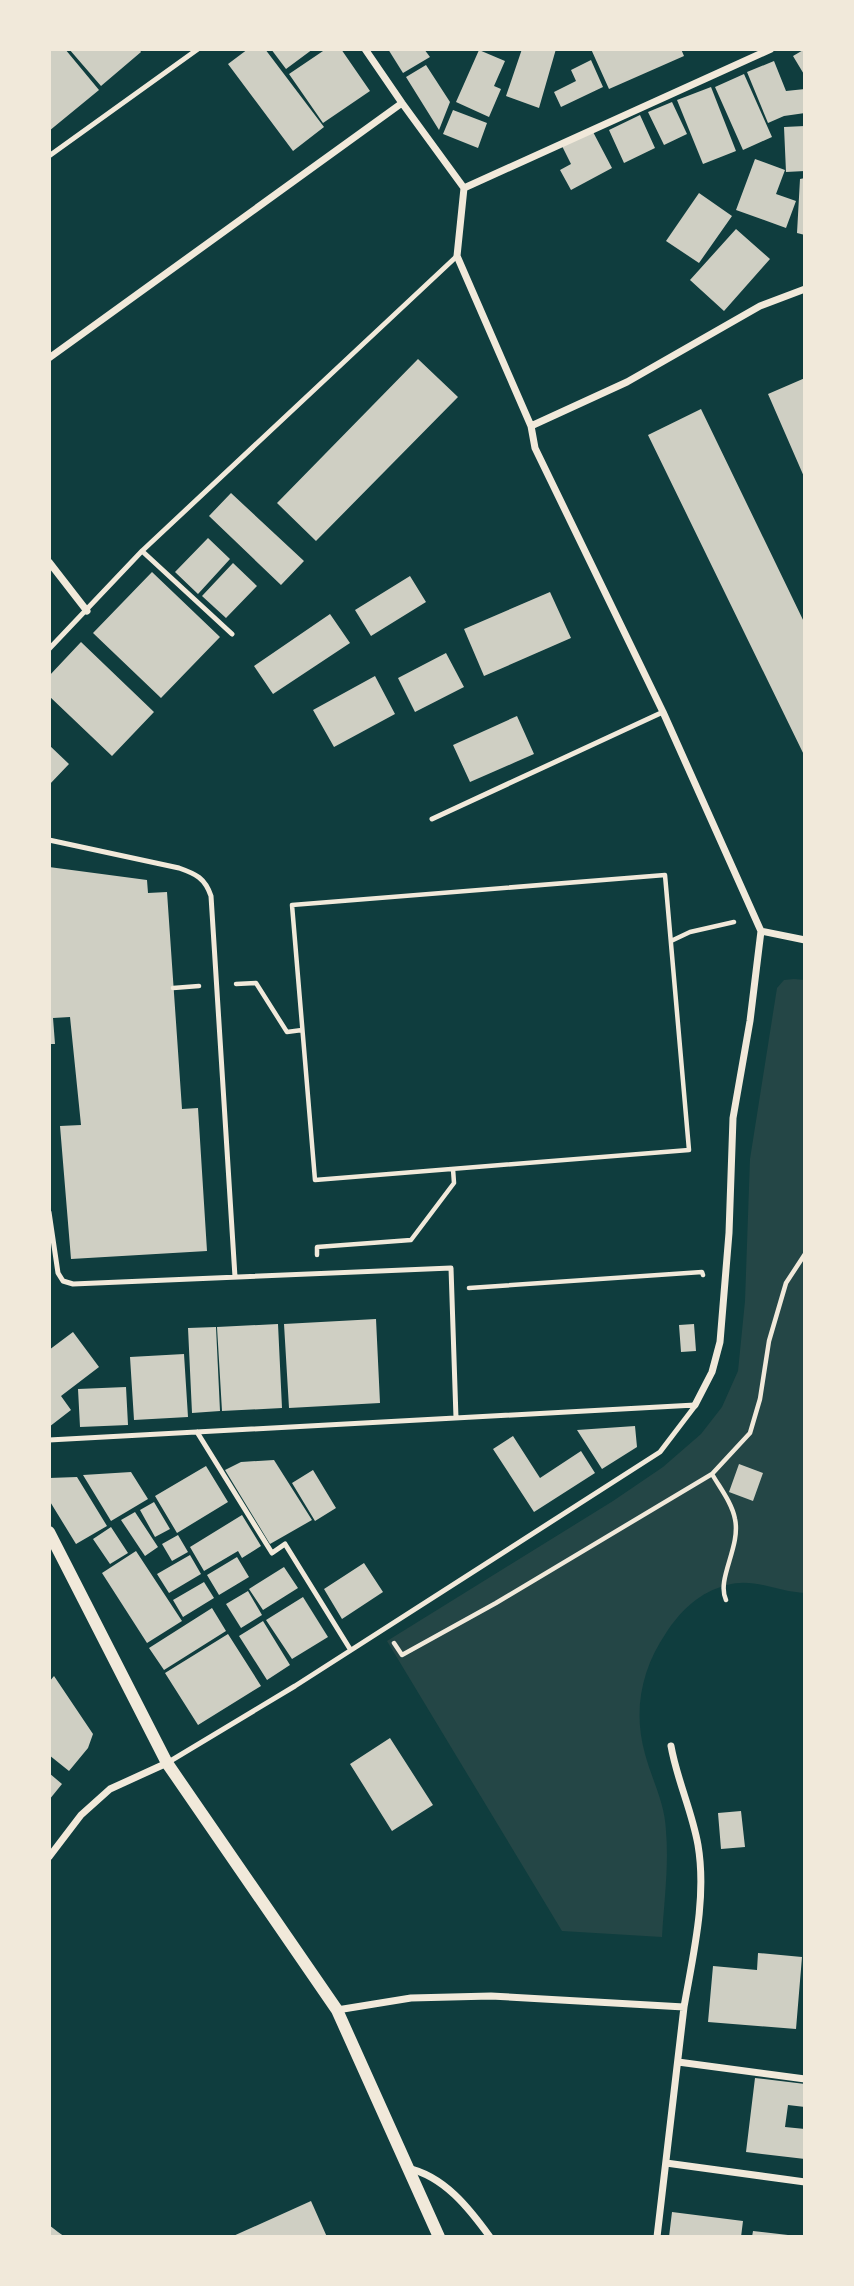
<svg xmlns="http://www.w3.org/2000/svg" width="854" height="2286" font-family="Cabin,sans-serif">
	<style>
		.green { fill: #244646 }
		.building { fill: #cfcfc3 }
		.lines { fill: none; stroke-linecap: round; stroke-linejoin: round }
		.path { stroke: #f1e9da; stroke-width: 4.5 }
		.service { stroke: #f1e9da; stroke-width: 5 }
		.minor { stroke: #f1e9da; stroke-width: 7 }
		.tertiary { stroke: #f1e9da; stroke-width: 12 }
	</style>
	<rect width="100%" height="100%" fill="#0f3d3e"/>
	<path class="green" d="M794,979L805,980V1593C778,1592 754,1577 727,1585C700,1592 681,1610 666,1633C641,1670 633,1711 645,1754C652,1780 665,1803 666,1831C669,1866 664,1902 662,1937L562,1931L387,1641L613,1501L663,1467L701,1434L722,1407L738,1371L745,1301L750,1159L777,988L784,980Z"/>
	<path class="building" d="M49,49H65L99,90L49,131Z
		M69,49H139L141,52L101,86Z
		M248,49H265L324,127L293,151L228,64Z
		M271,49H313L286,69Z
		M326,49H341L370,91L323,123L289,74Z
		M388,49H424L430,57L403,73Z
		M522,49H556L539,108L506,96Z
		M591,49H681L684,56L609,89Z
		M805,49V76L793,56Z
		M479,50L505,61L494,86L501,89L489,117L456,102Z
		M591,60L603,87L561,107L554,92L576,81L571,70Z
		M774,61L786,91L805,89V113L784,116L768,123L747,72Z
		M426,65L450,102L439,130L406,77Z
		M744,74L772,137L743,150L715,87Z
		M711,87L736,151L703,164L677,100Z
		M672,102L687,134L664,145L648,112Z
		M453,110L487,123L478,148L443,134Z
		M640,115L655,148L624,163L609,130Z
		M805,126V171L786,172L784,127Z
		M592,130L612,168L571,190L560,170L571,164L562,146Z
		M755,159L785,170L776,194L796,201L786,228L736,210Z
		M805,178V235L797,233L800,179Z
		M699,193L732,216L699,263L666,241Z
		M736,229L770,259L724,311L690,280Z
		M418,359L458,397L316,541L277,503Z
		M805,378V479L768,394Z
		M701,409L805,624V757L648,435Z
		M231,493L304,561L281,585L209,516Z
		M208,538L230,559L198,594L175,572Z
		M233,563L257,586L226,618L202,596Z
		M152,572L220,637L161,698L93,633Z
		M410,576L426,602L371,636L355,610Z
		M550,592L571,638L484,676L464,629Z
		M330,614L350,643L273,694L254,666Z
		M81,642L154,712L112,756L49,696V676Z
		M446,653L464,687L415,712L398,678Z
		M375,676L395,714L334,747L313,710Z
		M517,716L534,754L470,782L453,745Z
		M49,745L69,764L49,785Z
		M49,867L147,880L148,893L167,892L182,1109L198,1108L207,1251L71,1259L60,1126L81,1125L70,1017L53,1018L55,1044H49Z
		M376,1319L380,1403L289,1408L284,1324Z
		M278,1324L282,1408L222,1411L217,1327Z
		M694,1324L696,1351L681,1352L679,1325Z
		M216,1327L220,1411L192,1413L188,1328Z
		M73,1332L99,1367L61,1396L71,1410L49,1427V1350Z
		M184,1354L188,1417L134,1420L130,1357Z
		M126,1387L128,1425L80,1427L78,1389Z
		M635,1426L637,1447L602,1469L577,1430Z
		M513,1436L540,1478L581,1451L595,1473L534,1512L493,1449Z
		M274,1460L312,1520L270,1544L225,1470L241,1462Z
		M739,1464L763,1473L753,1501L729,1492Z
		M206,1466L228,1502L177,1533L155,1496Z
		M313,1470L336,1508L315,1521L292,1483Z
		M131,1472L148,1499L111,1521L83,1475Z
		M77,1477L107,1526L76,1544L49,1500V1478Z
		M154,1502L170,1529L155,1537L140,1510Z
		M135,1512L158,1547L145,1556L121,1520Z
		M242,1515L261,1546L242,1558L238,1551L204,1571L190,1547Z
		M111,1527L128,1553L110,1564L93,1539Z
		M178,1535L188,1552L172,1561L162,1544Z
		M136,1551L182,1621L147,1643L102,1573Z
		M190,1555L201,1574L169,1593L157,1574Z
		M237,1557L249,1577L219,1595L207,1575Z
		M364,1563L383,1592L342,1619L324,1589Z
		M284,1567L298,1588L263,1610L249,1589Z
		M204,1582L214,1598L183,1617L173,1600Z
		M248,1591L262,1615L241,1628L226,1604Z
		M303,1597L328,1637L292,1659L266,1620Z
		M212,1608L226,1631L164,1670L149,1648Z
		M263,1621L290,1665L267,1680L239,1636Z
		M228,1634L261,1686L198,1725L165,1673Z
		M54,1676L93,1734L88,1748L69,1771L49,1755V1682Z
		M390,1738L433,1805L392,1831L350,1764Z
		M49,1773L62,1784L49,1800Z
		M741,1811L745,1847L721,1849L718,1813Z
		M758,1953L802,1957L796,2029L708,2022L713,1966L757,1970Z
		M755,2078L805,2084V2107L788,2105L785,2127L805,2129V2159L746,2152Z
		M311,2201L327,2237H231Z
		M672,2212L743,2221L741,2237H669Z
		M49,2225L58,2232L65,2237H49Z
		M753,2231L788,2235V2237H752Z"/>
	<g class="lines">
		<path class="path" d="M665,875L689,1150L315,1180L292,905Z
			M671,941L690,932L734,922
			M236,984L256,983L287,1032L302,1030
			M173,988L199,986
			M317,1255V1247L411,1240L454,1183L453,1169
			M469,1288L702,1272L703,1275
			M712,1474C720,1488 732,1503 735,1519C741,1547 716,1579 726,1600
			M394,1643L402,1655L496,1603L712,1474L750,1433L760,1399L769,1341L786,1283L805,1254"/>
		<path class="service" d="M49,156L198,49
			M142,551L232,634
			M49,649L142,551L457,256
			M432,819L663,712
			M49,840L179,868C196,874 205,878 211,896L235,1277
			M49,1212L58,1273L63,1281L73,1284L451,1268L456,1418
			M197,1432L272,1553L285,1544L350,1649
			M49,1440L695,1405
			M167,1763L295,1686L660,1452L695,1406"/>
		<path class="minor" d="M365,49L402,103L464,188L457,256L531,426L535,448L663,712L761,931L750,1021L733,1118L729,1233L720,1342L712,1372L695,1405
			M464,188L771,49
			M49,358L402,103
			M531,426L627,382L760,306L805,289
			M49,562L87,611
			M761,931L805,940
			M671,1746C677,1780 692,1811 698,1845C707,1898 693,1955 684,2007
			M49,1857L81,1815L110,1789L167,1763
			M337,2010L411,1998L491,1996L684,2007L657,2237
			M678,2062L805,2079
			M666,2163L805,2182
			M407,2168C444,2176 469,2208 490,2237"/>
		<path class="tertiary" d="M49,1532L167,1763L337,2010L439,2237"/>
	</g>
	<rect width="854" height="2286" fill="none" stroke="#f1e9da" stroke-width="102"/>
</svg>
